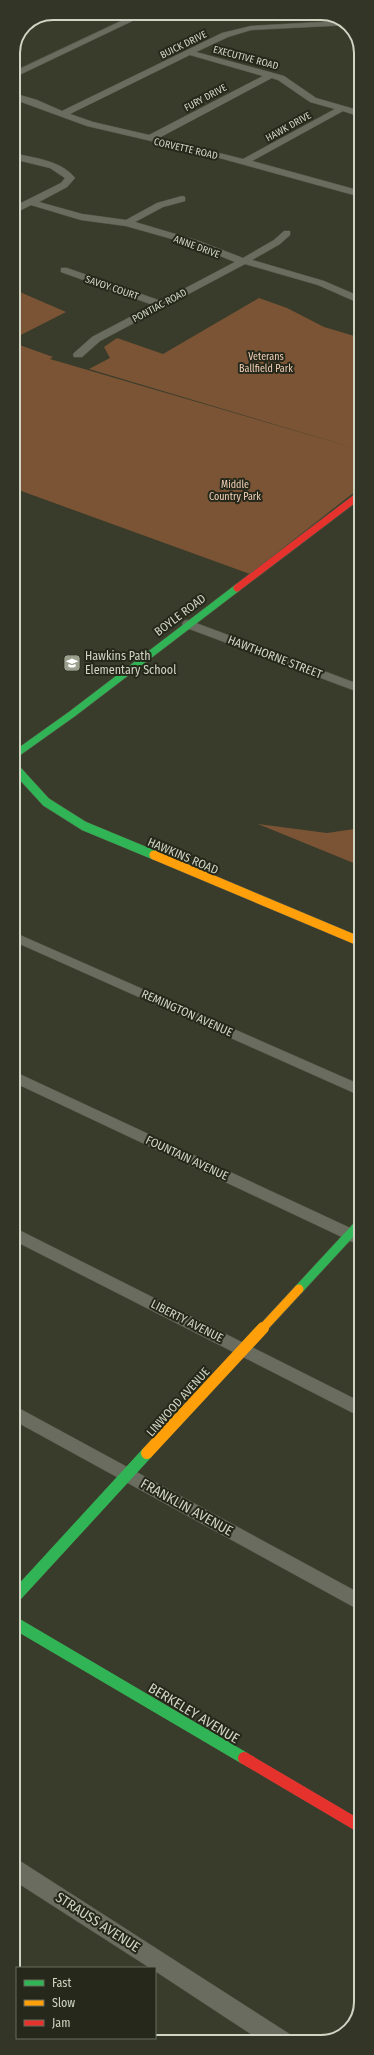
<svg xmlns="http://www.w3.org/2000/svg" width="374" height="2055" font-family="'Fira Sans Condensed',sans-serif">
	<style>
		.green { fill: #7b5435 }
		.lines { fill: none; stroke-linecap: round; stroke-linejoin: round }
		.street-casing { stroke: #555848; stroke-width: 1 }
		.fast-far2-casing { stroke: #555848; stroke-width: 8 }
		.fast-far1-casing { stroke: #555848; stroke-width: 10 }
		.fast-casing { stroke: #555848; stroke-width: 12 }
		.slow-far1-casing { stroke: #555848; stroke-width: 10 }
		.slow-casing { stroke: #555848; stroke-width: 12 }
		.jam-far1-casing { stroke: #555848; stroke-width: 8 }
		.jam-casing { stroke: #555848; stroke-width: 12 }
		.street { fill: #6a6c5f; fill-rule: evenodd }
		.fast-far2 { stroke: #30b455; stroke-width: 7 }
		.fast-far1 { stroke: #30b455; stroke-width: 9 }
		.fast { stroke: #30b455; stroke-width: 12 }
		.slow-far1 { stroke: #ff9f0a; stroke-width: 9 }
		.slow { stroke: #ff9f0a; stroke-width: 12 }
		.jam-far1 { stroke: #e5322d; stroke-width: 7 }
		.jam { stroke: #e5322d; stroke-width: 12 }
		.labels { text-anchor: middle; stroke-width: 4; stroke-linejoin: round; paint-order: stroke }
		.far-street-label { font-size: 10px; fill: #d0d4c2; stroke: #25281a }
		.far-park-label { font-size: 10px; fill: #f3d0b6; stroke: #25281a }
		.street-label { font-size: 12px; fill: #d0d4c2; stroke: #25281a }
		.poi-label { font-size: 12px; fill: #d0d4c2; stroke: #25281a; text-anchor: start }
		.near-street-label { font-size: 14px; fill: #d0d4c2; stroke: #25281a }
		.rim { fill: none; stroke: #d0d4c2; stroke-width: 2 }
	</style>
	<rect width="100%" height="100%" fill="#393c2a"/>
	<path class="green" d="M13,289L66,312L13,339Z
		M259,298L287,308L324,327L361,338V450L89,369L110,358L104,347L117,338L163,354Z
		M13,340L14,343L53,357L50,359L361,450V487L250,574L13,488Z
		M258,824L327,833L361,828V866Z"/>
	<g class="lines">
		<defs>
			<path id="street" d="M138,13H149L13,78V72Z
				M341,21L349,25L251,30L228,37L196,52L284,76L316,98L361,111V117L343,111L252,161L361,191V197L194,151L87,126L13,99V93L37,100L62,111L222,33L251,26ZM190,55L263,76L149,135L93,122L70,114ZM272,78L278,80L310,102L335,109L243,159L159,138Z
				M13,153C33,158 61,160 75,178L67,187L39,202L82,214L126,220L157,203L182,196L185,197V201L163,207L135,222L199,241L243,258L274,240L284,231H290V235L280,244L252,260L324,281L361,297V304L318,285L245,264L100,341L82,357H74L73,355L74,353L92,337L153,305L61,272V268H67L161,301L235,262L193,245L126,226L81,220L31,205L13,214V207L61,183L65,178L50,168L13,159Z
				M188,620L361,685V693L184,627L182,624L184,621Z
				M13,932L361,1085V1096L13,941Z
				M13,1071L361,1233V1246L13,1082Z
				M13,1227L361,1402V1417L13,1240Z
				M13,1405L361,1594V1611L13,1420Z
				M13,1859L20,1861L291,2035L294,2042H263L155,1971V1968H150L13,1880Z"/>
			<path id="fast-far2" d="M13,756L72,714L237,588
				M13,766L15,768"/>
			<path id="fast-far1" d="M14,767L46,802L84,826L154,855
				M299,1289L361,1222"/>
			<path id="fast" d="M13,1599L147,1453
				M13,1622L244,1758"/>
			<path id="slow-far1" d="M154,855L361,942
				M262,1329L299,1289"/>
			<path id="slow" d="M147,1453L263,1328"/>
			<path id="jam-far1" d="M237,588L361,494"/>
			<path id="jam" d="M244,1758L361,1827"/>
		</defs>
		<use href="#street" class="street-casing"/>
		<use href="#fast-far2" class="fast-far2-casing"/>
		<use href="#fast-far1" class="fast-far1-casing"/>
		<use href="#fast" class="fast-casing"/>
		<use href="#slow-far1" class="slow-far1-casing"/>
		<use href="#slow" class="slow-casing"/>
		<use href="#jam-far1" class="jam-far1-casing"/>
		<use href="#jam" class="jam-casing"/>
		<use href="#street" class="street"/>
		<use href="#fast-far2" class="fast-far2"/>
		<use href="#fast-far1" class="fast-far1"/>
		<use href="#fast" class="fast"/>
		<use href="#slow-far1" class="slow-far1"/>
		<use href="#slow" class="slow"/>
		<use href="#jam-far1" class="jam-far1"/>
		<use href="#jam" class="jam"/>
	</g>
	<defs>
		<symbol id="school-square" viewBox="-11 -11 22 22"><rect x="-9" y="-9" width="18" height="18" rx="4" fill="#9b9f8d" stroke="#25281a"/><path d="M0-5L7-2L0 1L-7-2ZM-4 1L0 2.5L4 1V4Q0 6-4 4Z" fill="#fff"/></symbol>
	</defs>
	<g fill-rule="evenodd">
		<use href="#school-square" x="62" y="653" width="20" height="20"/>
	</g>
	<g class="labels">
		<g class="far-street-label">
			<text transform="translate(183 44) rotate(-26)" y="4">BUICK DRIVE</text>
			<text transform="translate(246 57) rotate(15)" y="4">EXECUTIVE ROAD</text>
			<text transform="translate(205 97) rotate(-28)" y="4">FURY DRIVE</text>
			<text transform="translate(288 126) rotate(-29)" y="4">HAWK DRIVE</text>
			<text transform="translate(186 148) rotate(13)" y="4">CORVETTE ROAD</text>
			<text transform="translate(197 246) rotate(20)" y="4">ANNE DRIVE</text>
			<text transform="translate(112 287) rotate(19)" y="4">SAVOY COURT</text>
			<text transform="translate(159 305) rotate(-28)" y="4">PONTIAC ROAD</text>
		</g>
		<g class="far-park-label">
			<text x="266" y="360">Veterans<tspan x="266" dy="12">Ballfield Park</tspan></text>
			<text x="235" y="488">Middle<tspan x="235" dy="12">Country Park</tspan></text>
		</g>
		<g class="street-label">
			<text transform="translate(180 615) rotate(-37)" y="4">BOYLE ROAD</text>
			<text transform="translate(275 657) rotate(21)" y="4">HAWTHORNE STREET</text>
			<text transform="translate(183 856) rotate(23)" y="4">HAWKINS ROAD</text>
			<text transform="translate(187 1013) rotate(24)" y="4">REMINGTON AVENUE</text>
			<text transform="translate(187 1158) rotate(25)" y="4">FOUNTAIN AVENUE</text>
			<text transform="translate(187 1321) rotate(27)" y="4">LIBERTY AVENUE</text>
			<text transform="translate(178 1402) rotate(-48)" y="4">LINWOOD AVENUE</text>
		</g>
		<g class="poi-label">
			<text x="85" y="660">Hawkins Path<tspan x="85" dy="14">Elementary School</tspan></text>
		</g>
		<g class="near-street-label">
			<text transform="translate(187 1507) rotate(29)" y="5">FRANKLIN AVENUE</text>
			<text transform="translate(194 1713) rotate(31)" y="5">BERKELEY AVENUE</text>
			<text transform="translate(98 1922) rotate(33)" y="5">STRAUSS AVENUE</text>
		</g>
	</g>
	<path d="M0 0H374V2055H0ZM53 20H321A33 33 0 0 1 354 53V2002A33 33 0 0 1 321 2035H53A33 33 0 0 1 20 2002V53A33 33 0 0 1 53 20Z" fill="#333627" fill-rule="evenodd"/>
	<path class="rim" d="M53 20H321A33 33 0 0 1 354 53V2002A33 33 0 0 1 321 2035H53A33 33 0 0 1 20 2002V53A33 33 0 0 1 53 20Z"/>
	<rect x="16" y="1967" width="140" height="72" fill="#25281a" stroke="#696d5d"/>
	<rect x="24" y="1980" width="20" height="6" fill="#30b455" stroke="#696d5d"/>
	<text x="52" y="1987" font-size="12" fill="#d0d4c2">Fast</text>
	<rect x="24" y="2000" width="20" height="6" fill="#ff9f0a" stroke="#696d5d"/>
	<text x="52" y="2007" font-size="12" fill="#d0d4c2">Slow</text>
	<rect x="24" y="2020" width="20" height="6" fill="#e5322d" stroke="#696d5d"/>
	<text x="52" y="2027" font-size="12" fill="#d0d4c2">Jam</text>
</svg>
